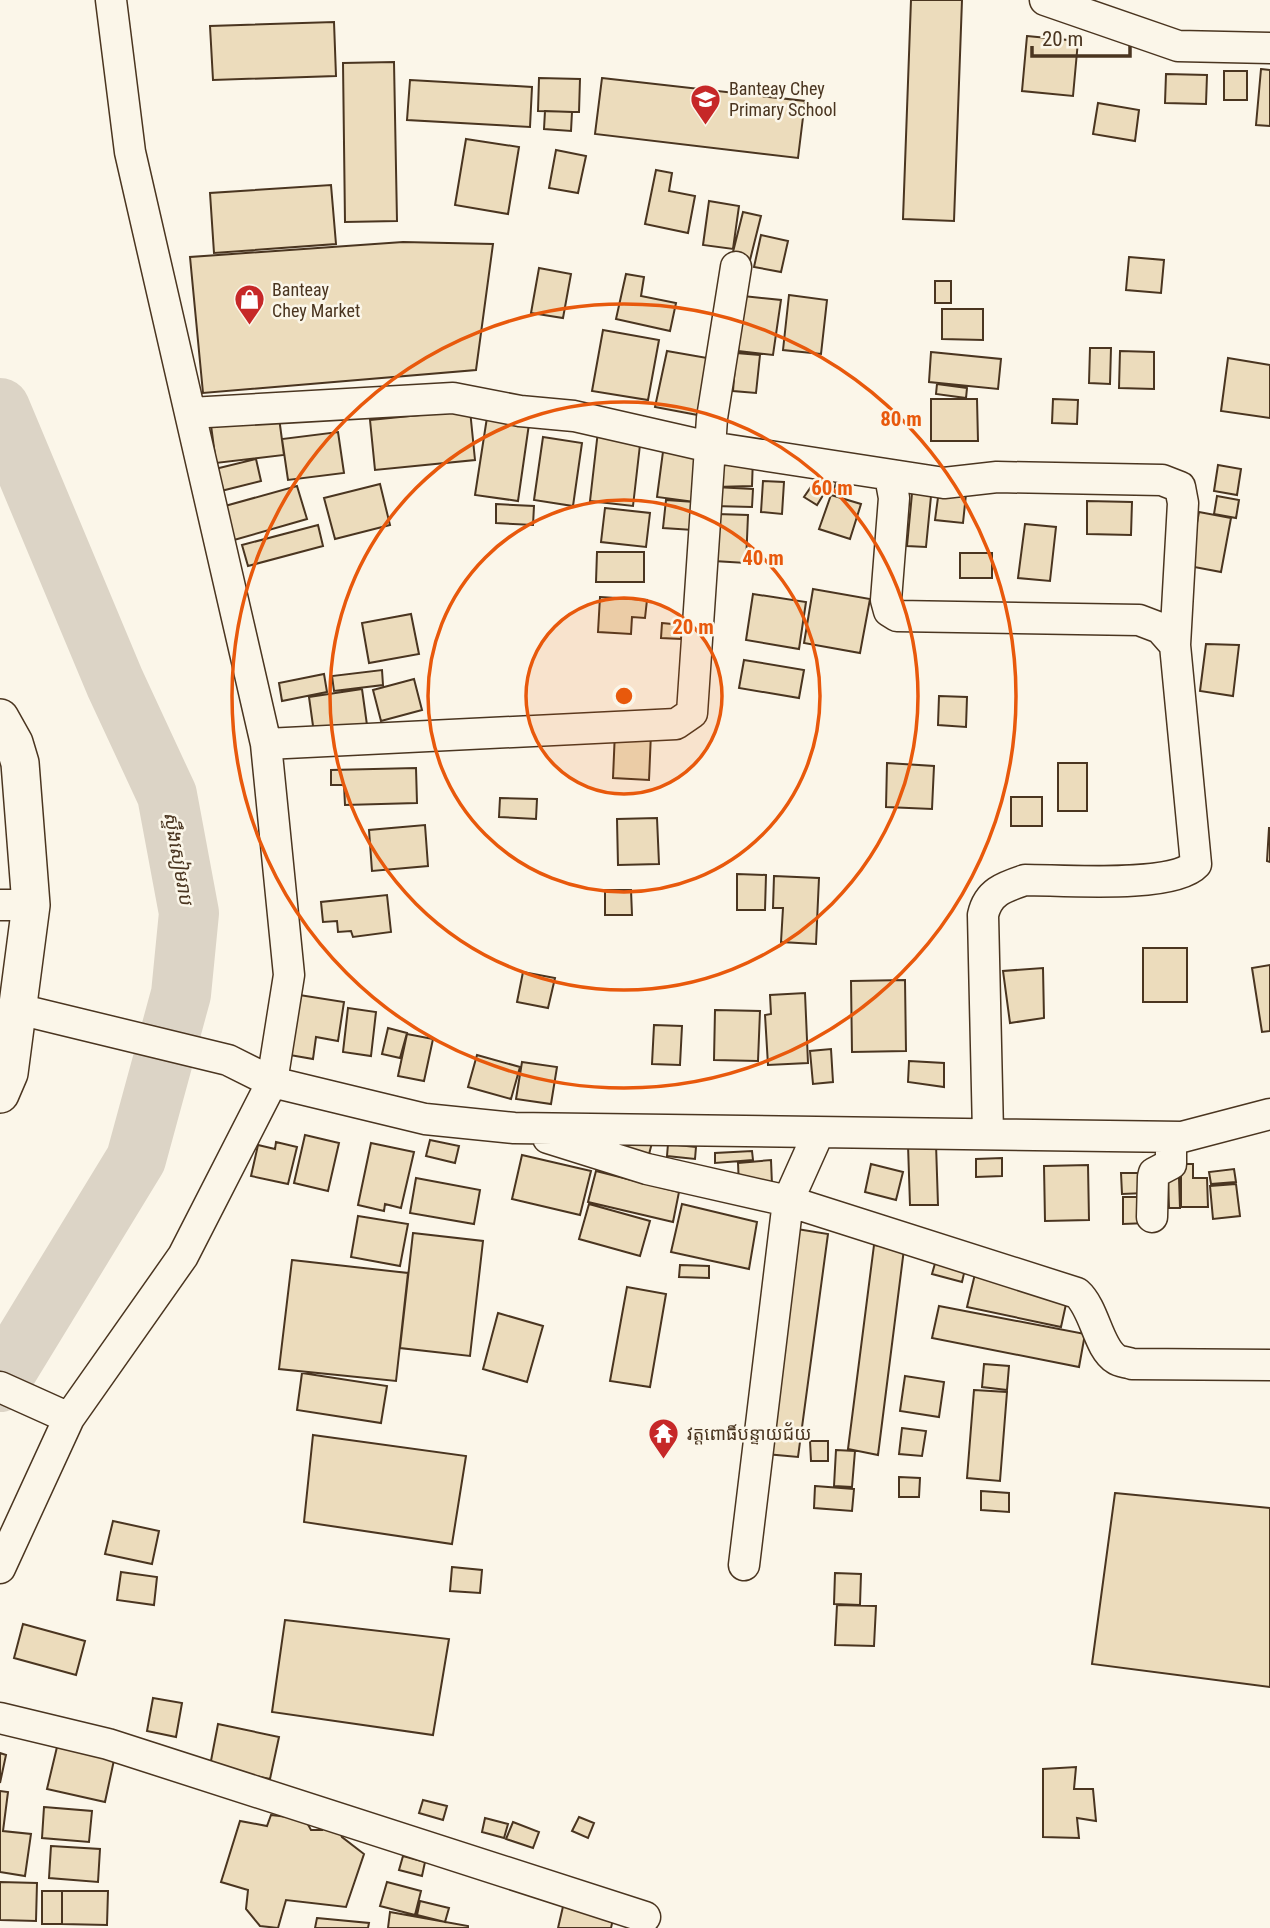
<svg xmlns="http://www.w3.org/2000/svg" width="1270" height="1928" font-family="'Roboto Condensed','Noto Sans Khmer',sans-serif">
	<style>
		.lines { fill: none; stroke-linecap: round; stroke-linejoin: round }
		.river { stroke: #dcd4c6; stroke-width: 60 }
		.building { fill: #ecdcbc; stroke: #4a3520; stroke-width: 2 }
		.minor-casing { stroke: #4a3520; stroke-width: 33 }
		.tertiary-casing { stroke: #4a3520; stroke-width: 40 }
		.minor { stroke: #fbf6e9; stroke-width: 30 }
		.tertiary { stroke: #fbf6e9; stroke-width: 37 }
		.ring { fill: none; stroke: #e8590c; stroke-width: 3.5 }
		.labels { text-anchor: middle; stroke-width: 5; stroke-linejoin: round; paint-order: stroke }
		.poi-label { font-size: 18px; fill: #4a3520; stroke: #fbf6e9; text-anchor: start }
		.water-label { font-size: 19px; font-style: italic; fill: #4a3520; stroke: #fbf6e9 }
		.centre { fill: #e8590c; stroke: #fbf6e9; stroke-width: 3.5 }
		.ring-label { font-size: 21px; text-anchor: middle; font-weight: bold; fill: #e8590c; stroke: #fbf6e9; stroke-width: 5; stroke-linejoin: round; paint-order: stroke }
	</style>
	<rect width="100%" height="100%" fill="#fbf6e9"/>
	<g class="lines">
		<path class="river" d="M0,408L115,683L167,795L189,913L181,994L136,1159L0,1382"/>
	</g>
	<path class="building" d="M911,0H962L954,221L903,219Z
		M334,22L336,76L213,80L210,26Z
		M1027,36L1078,41L1073,96L1022,91Z
		M394,62L397,221L345,222L343,63Z
		M1261,69L1270,70V126L1256,125Z
		M1224,71H1247V100H1224Z
		M1166,74L1207,75L1206,104L1165,103Z
		M539,78L580,79L579,112L538,111Z
		M602,78L805,101L798,158L595,134Z
		M410,80L532,87L530,127L407,120Z
		M1098,103L1139,110L1135,141L1093,134Z
		M545,111L572,112L571,131L544,129Z
		M466,139L519,147L508,214L455,205Z
		M556,150L586,156L578,193L549,188Z
		M656,170L672,173L669,191L695,196L688,233L645,224Z
		M331,185L336,244L214,253L210,193Z
		M709,201L739,206L733,249L703,245Z
		M743,212L761,216L749,264L731,260Z
		M761,235L788,241L781,272L754,267Z
		M403,242L493,244L476,370L203,393L190,257Z
		M1129,257L1164,260L1161,293L1126,290Z
		M539,268L571,274L563,318L531,313Z
		M626,274L644,277L641,296L676,303L670,331L616,319Z
		M935,281H951V303H935Z
		M789,295L827,300L821,354L783,350Z
		M743,296L781,300L773,355L738,351Z
		M942,309H983V340L942,339Z
		M603,330L659,340L648,400L592,391Z
		M1090,348H1111L1110,384L1089,383Z
		M667,351L713,359L703,416L655,407Z
		M1120,351L1154,352V389L1119,388Z
		M931,352L1001,359L998,389L929,382Z
		M736,353L760,355L756,393L733,391Z
		M1228,358L1270,365V418L1221,411Z
		M937,384L967,388L966,398L936,394Z
		M931,399H977L978,441H931Z
		M1053,399L1078,400L1077,424L1052,423Z
		M278,410L284,455L216,463L210,418Z
		M470,410L475,460L375,470L370,420Z
		M488,411L530,417L518,501L475,495Z
		M598,431L641,436L633,506L590,501Z
		M338,432L344,473L288,480L282,439Z
		M543,437L582,443L573,506L534,500Z
		M664,444L709,450L702,503L657,497Z
		M717,455L753,457L752,486L715,487Z
		M256,459L261,481L221,491L215,469Z
		M1218,465L1241,469L1237,495L1214,491Z
		M823,472L838,477L834,489L819,483Z
		M763,481L784,482L782,514L761,512Z
		M913,483L932,486L926,547L907,546Z
		M380,484L390,525L335,539L324,498Z
		M813,484L825,492L817,505L804,497Z
		M297,486L307,519L234,540L225,506Z
		M715,487L753,489L752,507L714,506Z
		M939,490L966,494L963,523L935,520Z
		M831,495L861,504L850,539L819,529Z
		M1217,496L1239,500L1236,518L1214,514Z
		M666,500L695,502L693,530L663,528Z
		M1087,501L1132,502L1131,535L1087,534Z
		M496,504L534,506L533,525L496,523Z
		M605,508L650,513L646,547L601,542Z
		M1199,512L1231,518L1221,572L1189,566Z
		M717,514L748,515L746,563L714,561Z
		M1025,524L1056,527L1050,581L1018,578Z
		M318,525L323,546L248,566L242,545Z
		M597,552H644V582H596Z
		M960,553H992V578H960Z
		M813,589L870,599L860,653L804,643Z
		M753,594L806,602L799,649L746,640Z
		M600,597L647,600L645,618L632,617L631,634L598,632Z
		M411,614L419,654L369,663L362,623Z
		M662,623L682,625L681,639L661,638Z
		M1206,644L1239,645L1233,696L1200,691Z
		M744,660L804,670L799,698L739,688Z
		M382,670L383,685L334,691L332,676Z
		M324,674L327,692L282,701L279,683Z
		M414,679L422,710L381,721L373,690Z
		M362,689L367,725L314,733L309,697Z
		M939,696L967,697L966,727L938,725Z
		M615,731L651,733L649,780L613,778Z
		M887,763L934,766L932,809L886,807Z
		M1058,763H1087V811H1058Z
		M416,768L417,803L345,805L344,785H331V770Z
		M1011,797H1042V826H1011Z
		M500,798L537,799L536,819L499,817Z
		M657,818L659,864L618,865L617,819Z
		M425,825L428,866L372,871L369,830Z
		M1269,828H1270V862L1267,861Z
		M737,874L766,875L765,910H737Z
		M774,876L819,878L816,944L781,942L783,908H773Z
		M605,890H631L632,915H605Z
		M387,895L391,932L353,937L351,931L338,932L337,921L323,922L321,902Z
		M1143,948H1187V1002H1143Z
		M1270,965V1031L1262,1032L1252,968Z
		M1043,968L1044,1018L1010,1023L1003,971Z
		M523,972L555,978L548,1008L517,1002Z
		M905,980L906,1051L852,1052L851,981Z
		M805,993L808,1063L768,1065L765,1015L771,1014L770,995Z
		M293,994L344,1002L338,1041L316,1037L313,1059L284,1054Z
		M348,1008L376,1012L371,1056L343,1052Z
		M715,1010L760,1011L758,1061L714,1060Z
		M654,1025L682,1026L680,1065L652,1064Z
		M388,1028L407,1033L400,1058L382,1054Z
		M407,1034L433,1039L424,1081L398,1076Z
		M831,1049L833,1082L813,1084L810,1051Z
		M477,1055L520,1067L511,1099L468,1087Z
		M909,1061L944,1063V1087L908,1082Z
		M522,1062L557,1067L551,1104L516,1099Z
		M625,1132L653,1139L648,1158L620,1150Z
		M305,1135L339,1143L328,1191L294,1183Z
		M430,1140L459,1146L455,1163L426,1156Z
		M276,1142L297,1147L288,1184L251,1176L258,1145L275,1149Z
		M371,1143L414,1152L401,1208L385,1204L384,1211L358,1205Z
		M668,1144L696,1147L695,1159L667,1156Z
		M936,1144L938,1205H910L908,1145Z
		M752,1151L753,1160L715,1163V1153Z
		M522,1155L591,1171L580,1215L512,1199Z
		M1002,1158V1176L976,1177V1159Z
		M771,1160L772,1185L739,1186L738,1163Z
		M871,1164L903,1172L896,1200L865,1192Z
		M1181,1164H1193V1178H1207L1208,1207H1181Z
		M1088,1165L1089,1220L1045,1221L1044,1166Z
		M1234,1169L1236,1182L1211,1184L1209,1172Z
		M596,1171L679,1192L673,1222L588,1202Z
		M1121,1173H1145V1193L1122,1194Z
		M416,1178L480,1190L474,1224L410,1213Z
		M1168,1178H1179L1180,1208H1169Z
		M1236,1184L1240,1216L1213,1219L1210,1186Z
		M1123,1197H1147L1148,1223L1123,1224Z
		M589,1204L650,1221L640,1256L579,1239Z
		M682,1204L757,1222L749,1269L671,1252Z
		M358,1216L408,1224L400,1266L351,1257Z
		M797,1229L828,1234L798,1457L766,1454Z
		M413,1233L483,1241L470,1356L400,1348Z
		M874,1245L904,1249L878,1455L848,1449Z
		M292,1260L408,1273L396,1381L279,1369Z
		M936,1260L965,1269L962,1282L932,1274Z
		M680,1265L709,1266V1278L679,1277Z
		M975,1274L1068,1295L1061,1327L967,1307Z
		M627,1287L666,1294L650,1387L610,1381Z
		M939,1306L1085,1334L1079,1367L932,1338Z
		M498,1313L543,1326L527,1382L483,1369Z
		M984,1364L1009,1366L1007,1390L982,1387Z
		M302,1373L387,1386L381,1423L297,1410Z
		M905,1376L944,1382L939,1417L900,1411Z
		M974,1390L1007,1392L1000,1481L967,1478Z
		M902,1428L926,1431L922,1456L899,1454Z
		M313,1435L466,1456L452,1544L304,1522Z
		M810,1441H828V1461H811Z
		M836,1450L855,1451L852,1487L834,1486Z
		M899,1477L920,1478L919,1497H899Z
		M815,1486L854,1489L852,1511L814,1508Z
		M981,1491L1009,1493V1512L981,1510Z
		M1115,1493L1270,1508V1687L1092,1664Z
		M113,1521L159,1531L152,1564L105,1554Z
		M452,1567L482,1570L480,1593L450,1591Z
		M121,1572L157,1577L154,1605L117,1600Z
		M835,1573L861,1574L860,1605L834,1604Z
		M837,1605L876,1606L874,1646L835,1645Z
		M285,1620L449,1639L433,1735L272,1712Z
		M23,1624L85,1641L76,1675L14,1658Z
		M153,1698L182,1703L176,1737L147,1731Z
		M218,1724L279,1737L270,1779L210,1766Z
		M57,1747L114,1760L105,1802L47,1789Z
		M0,1753L6,1755L0,1783Z
		M1076,1767L1074,1789H1093L1096,1821L1077,1818L1079,1838L1043,1837V1769Z
		M0,1791L8,1792L3,1831L31,1834L25,1876L0,1872Z
		M423,1800L447,1806L443,1820L419,1813Z
		M44,1807L92,1811L89,1842L42,1838Z
		M271,1815L305,1819L311,1830H322L320,1821L336,1823L342,1837L364,1854L346,1907L286,1900L278,1928L260,1926L246,1909L248,1890L221,1882L240,1821L267,1826Z
		M579,1817L594,1823L588,1838L572,1831Z
		M485,1818L508,1824L504,1838L482,1832Z
		M513,1822L539,1832L533,1848L506,1839Z
		M51,1846L100,1849L98,1882L49,1878Z
		M403,1856L425,1862L422,1876L399,1870Z
		M0,1882L37,1883L36,1921L0,1920Z
		M387,1882L421,1891L415,1915L380,1906Z
		M42,1891H62V1924H42Z
		M62,1891H108L107,1925L62,1924Z
		M565,1898L615,1910L611,1928H558Z
		M420,1901L449,1908L445,1922L417,1915Z
		M390,1912L468,1926V1928H388Z
		M317,1918L369,1923L368,1928H315Z"/>
	<g class="lines">
		<defs>
			<path id="minor" d="M1045,0L1178,46L1270,48
				M190,413L453,398L520,411L574,416L710,447L944,483L997,477L1162,480L1180,487L1183,503L1175,645L1196,864C1173,889 1062,880 1025,880C1004,887 988,892 983,915L988,1133
				M890,476L894,498L886,600L889,611L897,616L1139,620L1160,628L1175,645
				M266,744L676,724L692,713L712,418L736,267
				M0,905H31
				M18,1009L228,1060L272,1082L425,1119L514,1128L1182,1137L1270,1114
				M548,1138L647,1169L788,1201L1077,1293C1095,1309 1098,1348 1116,1359C1120,1362 1127,1362 1132,1364L1270,1365
				M1152,1217L1153,1177L1154,1173L1171,1164V1137
				M0,1387L69,1418
				M744,1565L788,1201L818,1134
				M0,1568L69,1418L183,1256L272,1082L289,975L266,744L130,152L111,0
				M0,1718L108,1744L645,1917"/>
			<path id="tertiary" d="M0,718L14,743L20,763L31,905L9,1073L0,1094"/>
		</defs>
		<use href="#minor" class="minor-casing"/>
		<use href="#tertiary" class="tertiary-casing"/>
		<use href="#minor" class="minor"/>
		<use href="#tertiary" class="tertiary"/>
	</g>
	<circle cx="624" cy="696" r="98" fill="#e8590c" fill-opacity=".12"/>
	<g class="ring">
		<circle cx="624" cy="696" r="98"/>
		<circle cx="624" cy="696" r="196"/>
		<circle cx="624" cy="696" r="294"/>
		<circle cx="624" cy="696" r="392"/>
	</g>
	<defs>
		<symbol id="school-pin" viewBox="-11 -11 22 30"><path d="M0 17L-7.5 6A9.5 9.5 0 1 1 7.5 6Z" fill="#c62828" stroke="#fbf6e9"/><path d="M0-5L7-2L0 1L-7-2ZM-4 1L0 2.5L4 1V4Q0 6-4 4Z" fill="#fff"/></symbol>
		<symbol id="shop-pin" viewBox="-11 -11 22 30"><path d="M0 17L-7.5 6A9.5 9.5 0 1 1 7.5 6Z" fill="#c62828" stroke="#fbf6e9"/><path d="M-5-2.5h2.3a2.7 3.5 0 0 1 5.4 0H5L5.5 6h-11ZM-1.5-2.5h3a1.5 2.3 0 0 0-3 0Z" fill="#fff"/></symbol>
		<symbol id="temple-pin" viewBox="-11 -11 22 30"><path d="M0 17L-7.5 6A9.5 9.5 0 1 1 7.5 6Z" fill="#c62828" stroke="#fbf6e9"/><path d="M0-6L5-2H3V0L6.5 2.5H4V6H1.5V3h-3V6H-4V2.5H-6.5L-3 0V-2H-5Z" fill="#fff"/></symbol>
	</defs>
	<g fill-rule="evenodd">
		<use href="#school-pin" x="688" y="82" width="35" height="47"/>
		<use href="#shop-pin" x="232" y="282" width="35" height="47"/>
		<use href="#temple-pin" x="646" y="1416" width="35" height="47"/>
	</g>
	<g class="labels">
		<g class="poi-label">
			<text x="729" y="95">Banteay Chey<tspan x="729" dy="21">Primary School</tspan></text>
			<text x="272" y="296">Banteay<tspan x="272" dy="21">Chey Market</tspan></text>
			<text x="687" y="1440">វត្តពោធិ៍បន្ទាយជ័យ</text>
		</g>
		<g class="water-label">
			<text transform="translate(179 858) rotate(80)" y="7">ស្ទឹងសៀមរាប</text>
		</g>
	</g>
	<circle cx="624" cy="696" r="10" class="centre"/>
	<g class="ring-label">
		<text x="901" y="426">80 m</text>
		<text x="832" y="495">60 m</text>
		<text x="763" y="565">40 m</text>
		<text x="693" y="634">20 m</text>
	</g>
	<path d="M1032 46v10h98v-10" fill="none" stroke="#4a3520" stroke-width="3.5"/>
	<text x="1042" y="46" font-size="21" fill="#4a3520" stroke="#fbf6e9" stroke-width="5" paint-order="stroke">20 m</text>
</svg>
